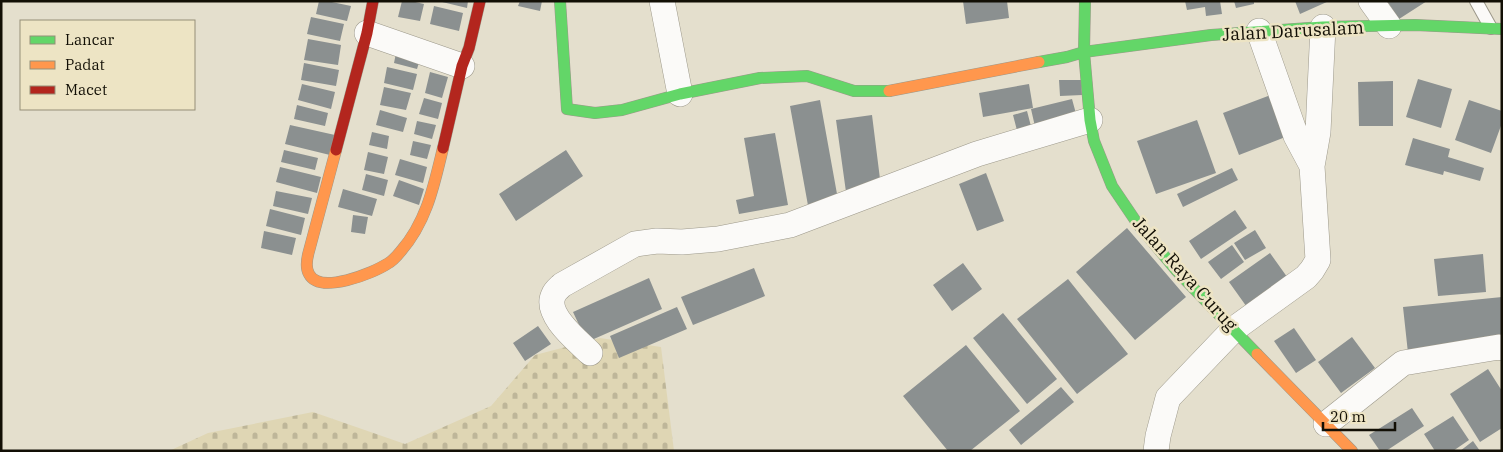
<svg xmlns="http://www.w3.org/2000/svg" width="1503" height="452" font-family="'IBM Plex Serif',serif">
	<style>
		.cemetery { fill: url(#cemetery-stones) }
		.building { fill: #8b9090 }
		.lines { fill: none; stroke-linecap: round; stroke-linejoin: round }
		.lane-casing { stroke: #9c988a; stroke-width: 14 }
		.street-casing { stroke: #9c988a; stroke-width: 26 }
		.fast-casing { stroke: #9c988a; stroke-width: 12 }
		.slow-casing { stroke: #9c988a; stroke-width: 12 }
		.jam-casing { stroke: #9c988a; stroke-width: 12 }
		.lane { stroke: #fbfaf8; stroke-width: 12 }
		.street { stroke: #fbfaf8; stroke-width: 25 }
		.fast { stroke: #63d668; stroke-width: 11 }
		.slow { stroke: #ff974d; stroke-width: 11 }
		.jam { stroke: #b3261e; stroke-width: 11 }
		.labels { text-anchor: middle; stroke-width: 5; stroke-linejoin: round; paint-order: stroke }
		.street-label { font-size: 18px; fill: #120f05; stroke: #ede4c4 }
	</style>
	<defs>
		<pattern id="cemetery-stones" width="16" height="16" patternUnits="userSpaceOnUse" patternTransform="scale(1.25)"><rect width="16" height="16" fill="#dfd6b4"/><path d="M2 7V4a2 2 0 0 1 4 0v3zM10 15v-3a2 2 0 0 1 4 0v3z" fill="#beb699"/></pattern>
	</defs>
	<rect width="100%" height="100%" fill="#e4dfcd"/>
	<path class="cemetery" d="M600,338L661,347L674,451H169L208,433L313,412L405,444L491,406L535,355Z"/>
	<path class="building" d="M319,1H327L351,6L347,21L316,14Z
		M402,1H411L424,4L420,21L398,17Z
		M438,1H468L467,8Z
		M520,1H542L540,11L518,6Z
		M963,1H1007L1009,18L966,24Z
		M1185,1H1220L1222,14L1206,16L1205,7L1187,10Z
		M1234,1H1254V4L1236,8Z
		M1295,1H1329L1300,14Z
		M1387,1H1427L1399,19Z
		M434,6L463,13L459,31L430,24Z
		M311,17L344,24L340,41L307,34Z
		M308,39L341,45L338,65L304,60Z
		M396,53L420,59L417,69L394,63Z
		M304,63L339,70L336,86L301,80Z
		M387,67L417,74L413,90L384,83Z
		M430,72L448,77L442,98L425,93Z
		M1418,79L1452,89L1441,128L1406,117Z
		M1059,80H1081L1082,95L1060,96Z
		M1393,81V126H1359L1358,82Z
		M302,84L335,92L331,109L298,100Z
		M1029,84L1033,108L983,117L979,93Z
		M384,87L411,93L406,110L380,105Z
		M1273,94L1288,136L1239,155L1223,113Z
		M424,98L442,103L438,119L419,114Z
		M1072,99L1078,121L1036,131L1031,109Z
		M820,100L839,205L809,211L790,106Z
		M1469,100L1502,111V123L1491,153L1455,140Z
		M297,105L328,113L325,126L294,119Z
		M380,110L407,118L403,132L376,125Z
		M1027,111L1033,134L1019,138L1013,115Z
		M872,115L881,187L846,192L836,120Z
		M1197,120L1216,173L1156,194L1137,141Z
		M417,121L436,125L432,139L414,134Z
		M290,125L335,135L330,155L285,144Z
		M372,132L389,136L387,149L369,145Z
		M775,133L788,205L739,214L736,200L754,196L744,138Z
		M1413,138L1450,149L1448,157L1484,168L1480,181L1444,171L1443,175L1405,165Z
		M413,141L431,145L427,159L410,155Z
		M284,150L318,158L315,170L281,162Z
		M566,150L583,176L516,221L499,194Z
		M368,152L388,157L384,174L364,170Z
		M400,159L427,167L423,183L395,175Z
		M280,167L321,177L317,193L276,182Z
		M1232,168L1238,180L1183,207L1177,194Z
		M986,173L1004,221L977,231L959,184Z
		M366,174L388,180L384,196L362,190Z
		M399,180L424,189L419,205L393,196Z
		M343,189L377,199L372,216L338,207Z
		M276,191L312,198L308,214L273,206Z
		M270,209L305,218L301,235L266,226Z
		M1235,210L1247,228L1201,259L1189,241Z
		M353,215L368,217L365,234L351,232Z
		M1127,228L1186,297L1135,340L1076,272Z
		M1255,230L1266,248L1245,260L1234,243Z
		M264,231L296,238L292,255L261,248Z
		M1232,245L1244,262L1221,279L1208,262Z
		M1270,253L1290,281L1249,310L1229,282Z
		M1483,254L1486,292L1438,296L1434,259Z
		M963,263L982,289L952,311L933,285Z
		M754,268L765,296L693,325L681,297Z
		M649,278L662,309L587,342L573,312Z
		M1068,279L1128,354L1077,394L1017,319Z
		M1502,297V343L1408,353L1403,307Z
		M677,307L687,329L619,358L610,336Z
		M1003,313L1057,379L1027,404L973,338Z
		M538,326L551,344L525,361L513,343Z
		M1294,328L1316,360L1296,373L1274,341Z
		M1352,337L1375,368L1341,393L1318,362Z
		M966,345L1020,411L970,451H948L903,396Z
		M1488,369L1502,391V428L1480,442L1450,394Z
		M1061,387L1074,402L1021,445L1009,430Z
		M1412,408L1424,426L1386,451H1380L1369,435Z
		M1453,416L1469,440L1453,451H1435L1424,434Z
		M1473,441L1480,451H1460Z"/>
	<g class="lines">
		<defs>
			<path id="lane" d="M1476,1L1491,28"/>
			<path id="street" d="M662,1L680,94
				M1371,1L1389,26
				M1259,31L1296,136L1312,166
				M367,33L462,66
				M590,353C578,341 543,314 554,294C555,291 560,287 562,285L635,244L657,241L682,242L718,239L790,225L977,154L1090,120
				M1326,424L1403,363L1499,347L1502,348
				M1156,451L1158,436L1168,398L1234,329L1306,277L1312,270L1318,260L1312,166L1318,132L1323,27"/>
			<path id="fast" d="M560,1L567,109L595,113L622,110L680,94L760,78L807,76L854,91H889
				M1085,1L1084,52L1090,120L1094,141L1112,186L1137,223L1176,270L1257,354
				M1039,62L1067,57L1084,52L1211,35L1323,27L1415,25L1502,29"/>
			<path id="slow" d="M889,91L1039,62
				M336,150L309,251C307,258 305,267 309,274C320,295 373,273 387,264C393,261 397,256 401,251C427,221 434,185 443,148
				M1257,354L1352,451"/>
			<path id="jam" d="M443,148L462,66L469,48L480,1
				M336,150L367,33L373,1"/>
		</defs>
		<use href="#lane" class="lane-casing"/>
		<use href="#street" class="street-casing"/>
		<use href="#fast" class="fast-casing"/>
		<use href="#slow" class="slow-casing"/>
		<use href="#jam" class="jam-casing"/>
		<use href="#lane" class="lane"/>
		<use href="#street" class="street"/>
		<use href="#fast" class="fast"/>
		<use href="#slow" class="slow"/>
		<use href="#jam" class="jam"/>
	</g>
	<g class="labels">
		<g class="street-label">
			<text transform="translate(1293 31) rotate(-3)" y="6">Jalan Darusalam</text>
			<text transform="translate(1185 274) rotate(48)" y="6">Jalan Raya Curug</text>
		</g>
	</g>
	<rect width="1503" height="452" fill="none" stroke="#120f05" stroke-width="5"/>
	<rect x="20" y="20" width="175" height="90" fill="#ede4c4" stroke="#958f78"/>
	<rect x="30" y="36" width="25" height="8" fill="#63d668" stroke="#958f78"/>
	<text x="65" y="45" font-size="15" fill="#120f05">Lancar</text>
	<rect x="30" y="61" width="25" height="8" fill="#ff974d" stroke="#958f78"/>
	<text x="65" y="70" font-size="15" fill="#120f05">Padat</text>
	<rect x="30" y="86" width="25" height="8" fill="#b3261e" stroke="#958f78"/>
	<text x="65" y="95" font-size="15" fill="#120f05">Macet</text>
	<path d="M1323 422v8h72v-8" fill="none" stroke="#120f05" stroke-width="2.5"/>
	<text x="1330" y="422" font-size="15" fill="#120f05" stroke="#ede4c4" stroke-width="4" paint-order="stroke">20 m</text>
</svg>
